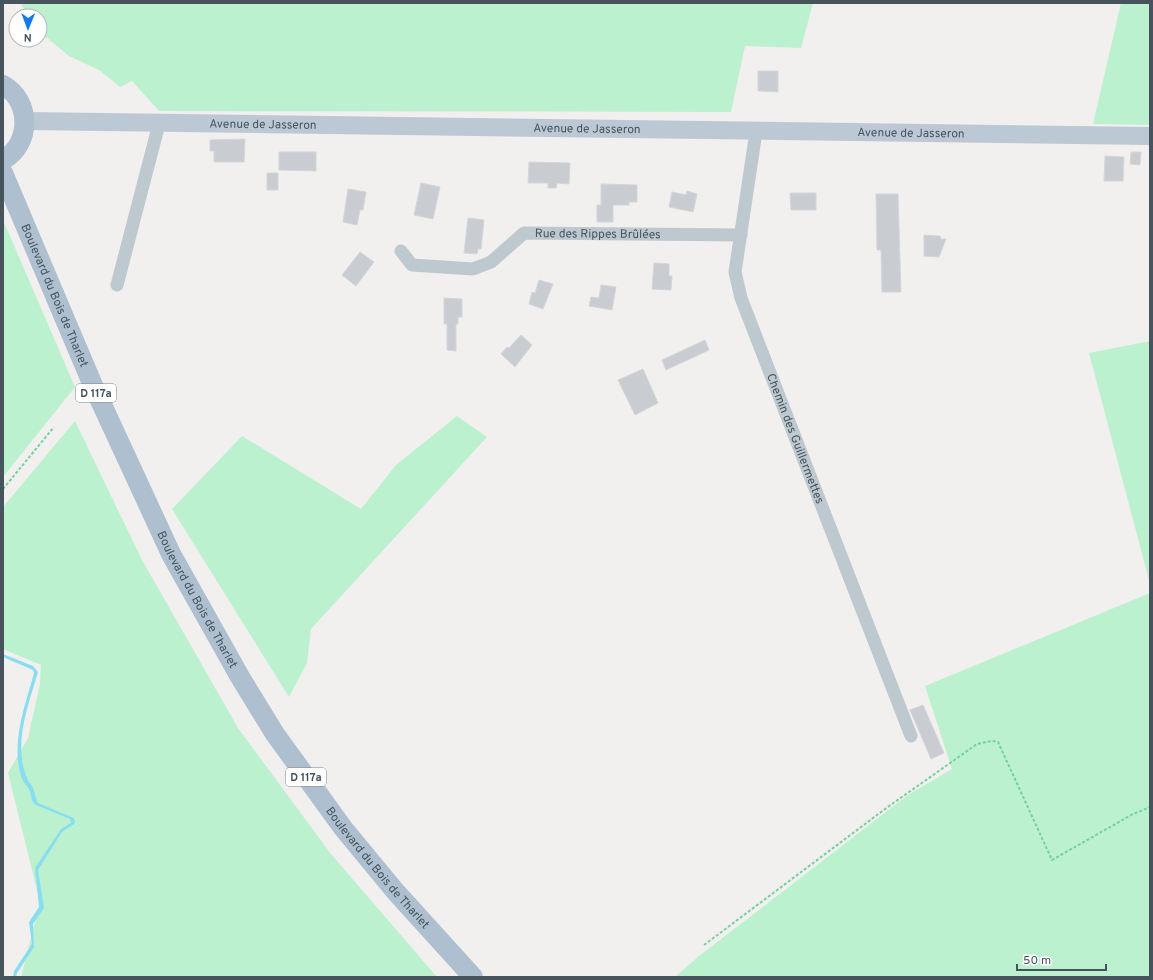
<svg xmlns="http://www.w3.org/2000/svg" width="1153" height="980" font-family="Overpass,sans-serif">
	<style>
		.green { fill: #bcf1cf }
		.water { fill: #88def0 }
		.building { fill: #c9cdd2; stroke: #d3d6db }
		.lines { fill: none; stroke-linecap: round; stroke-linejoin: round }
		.path { stroke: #73d19f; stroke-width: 2; stroke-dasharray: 3 2; stroke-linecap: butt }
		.minor { stroke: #bdc8cf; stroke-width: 13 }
		.secondary { stroke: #bcc9d4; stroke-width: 18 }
		.primary { stroke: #aec0cf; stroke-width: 20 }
		.labels { text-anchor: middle; stroke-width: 3.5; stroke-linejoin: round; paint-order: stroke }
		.shield { fill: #fff; stroke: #7e878e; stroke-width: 1 }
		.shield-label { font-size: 11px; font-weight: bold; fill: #47545e }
		.street-label { font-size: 12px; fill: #47545e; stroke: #fff }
	</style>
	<rect width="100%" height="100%" fill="#f2efef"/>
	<path class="green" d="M20,3H813L801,48L745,46L731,112L159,111L132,81L120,87L99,70L69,56L40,32V16H29Z
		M1121,3H1150V125L1093,124Z
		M3,220L75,387L3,477Z
		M1150,341V584L1089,353Z
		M457,416L487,437L311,629L307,663L289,697L172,509L242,436L361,509L396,465Z
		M75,421L142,560L238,728L331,854L437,977H21L40,902L8,773L28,738L40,684L41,665L3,649V507Z
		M1150,593V977H675L699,956L908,795L952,769L925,686Z"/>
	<path class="water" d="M3,654L33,666L38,672C28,706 12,746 28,780C29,783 32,785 33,788C35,793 35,798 38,803L74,818L75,821L74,824L62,832L38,870L44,908L33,924L34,947L17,973L16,977H13L14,971L32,944L29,922L39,907L35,868L61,829L71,823L70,819L36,805C30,800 32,795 29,789C27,786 24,783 22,779C10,744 25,706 34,673L33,670L3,657Z"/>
	<path class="building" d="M758,71H778V92L758,91Z
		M245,139L244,162H214V151H210V140Z
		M279,152H316V171L279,170Z
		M1131,152H1141L1140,165L1130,164Z
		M1105,156L1124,157L1123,181H1104Z
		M529,162L570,163L569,184L557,183L556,188H548V183H528Z
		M267,173H278V190H267Z
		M421,183L440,187L433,219L414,215Z
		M601,184L637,185V202H629V205H613V222H597V205H601Z
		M348,189L366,192L363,210H360L357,225L343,222Z
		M687,191L697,194L693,212L669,207L672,192L686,195Z
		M790,193H816V210H791Z
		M876,194H898L901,292H882L881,250H877Z
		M468,218L484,220L481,249H478L477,254L464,253Z
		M924,235L940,236L941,239H946L939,257L924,256Z
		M360,252L374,262L356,286L342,275Z
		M654,263L669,264V276H672L671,290L652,289Z
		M539,280L553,284L543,309L529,304L532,292L535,293Z
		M601,285L616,287L612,310L589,306L591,297L599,298Z
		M444,298L462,299V317H458V324H456V351L447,350V324H444Z
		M521,335L532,345L515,367L501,354L507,347L509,348Z
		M705,340L709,350L666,370L662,360Z
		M643,369L658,403L635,415L618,380Z
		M923,705L944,753L931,759L910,710Z"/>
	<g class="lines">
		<path class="path" d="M3,489L54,427
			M704,945L885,809L977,744L992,741L998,742L1052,860L1133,814L1150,807"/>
		<g class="minor">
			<path id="s1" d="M756,132L735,272L741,298L911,736"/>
			<path id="s2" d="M401,251L412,265L473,269L491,262L524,233L741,235"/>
			<path d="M117,285L159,124"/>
		</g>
		<path class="secondary" id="s3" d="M25,121L1150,136"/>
		<g class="primary">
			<path d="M3,85C32,101 31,145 3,160"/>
			<path id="s4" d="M3,173L92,383L171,554L240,677L275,734L343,828L395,891L473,977"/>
		</g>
	</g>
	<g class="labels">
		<g class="shield">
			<rect x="76" y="384" width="40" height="18" rx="3"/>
			<rect x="286" y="768" width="40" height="18" rx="3"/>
		</g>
		<g class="shield-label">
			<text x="96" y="397">D 117a</text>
			<text x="306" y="781">D 117a</text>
		</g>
		<g class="street-label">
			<text dy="4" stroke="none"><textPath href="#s3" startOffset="238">Avenue de Jasseron</textPath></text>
			<text dy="4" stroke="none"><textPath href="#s3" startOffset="562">Avenue de Jasseron</textPath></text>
			<text dy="4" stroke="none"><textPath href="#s3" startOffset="886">Avenue de Jasseron</textPath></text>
			<text dy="4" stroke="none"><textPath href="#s2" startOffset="216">Rue des Rippes Brûlées</textPath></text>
			<text dy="4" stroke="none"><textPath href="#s4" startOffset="133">Boulevard du Bois de Tharlet</textPath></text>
			<text dy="4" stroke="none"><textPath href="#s1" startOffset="319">Chemin des Guillermettes</textPath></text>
			<text dy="4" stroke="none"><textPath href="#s4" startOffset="469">Boulevard du Bois de Tharlet</textPath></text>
			<text dy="4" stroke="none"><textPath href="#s4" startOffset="793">Boulevard du Bois de Tharlet</textPath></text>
		</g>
	</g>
	<rect width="1153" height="980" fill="none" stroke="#47545e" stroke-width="8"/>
	<g transform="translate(28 28) rotate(181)"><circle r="19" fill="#ffffff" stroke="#b5bbbf"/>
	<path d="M0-3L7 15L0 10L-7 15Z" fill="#1279ea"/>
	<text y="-6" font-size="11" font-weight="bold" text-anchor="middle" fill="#47545e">N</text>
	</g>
	<path d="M1017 964v6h89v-6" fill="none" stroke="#47545e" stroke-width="2"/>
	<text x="1023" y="964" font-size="12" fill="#47545e" stroke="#ffffff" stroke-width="3" paint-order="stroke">50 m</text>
</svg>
